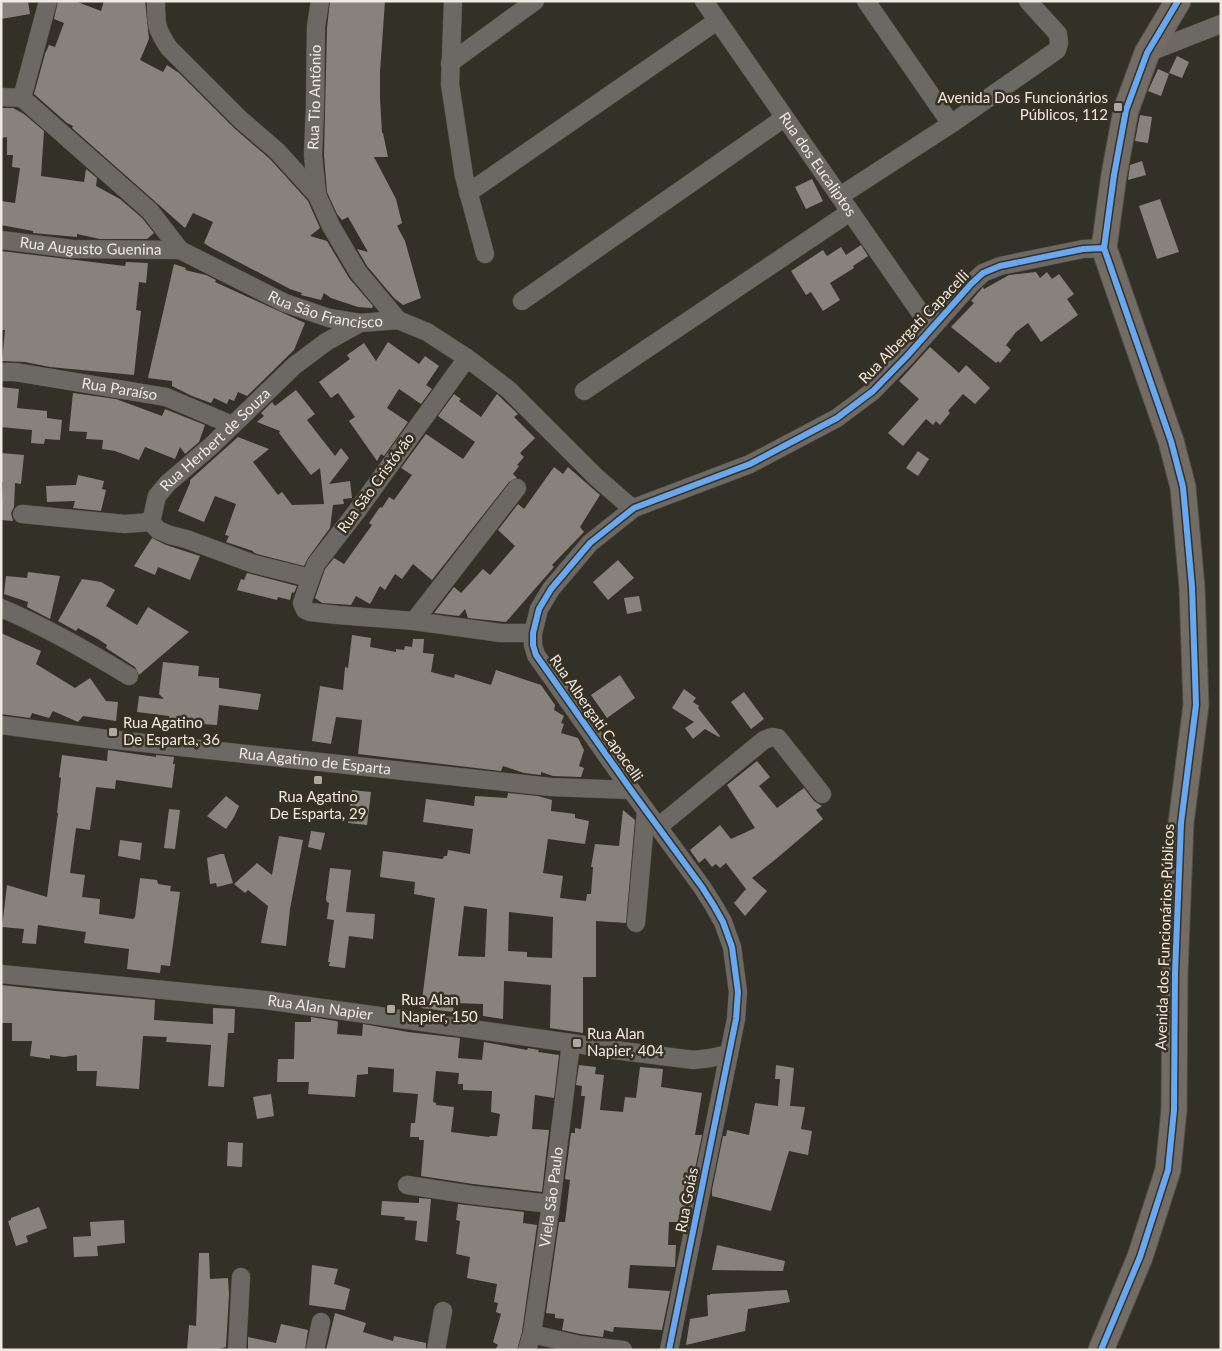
<svg xmlns="http://www.w3.org/2000/svg" width="1222" height="1351" font-family="Lato,sans-serif">
	<style>
		.building { fill: #87837c; fill-rule: evenodd }
		.lines { fill: none; stroke-linecap: round; stroke-linejoin: round }
		.street-casing { stroke: #514e47; stroke-width: 19 }
		.secondary-casing { stroke: #514e47; stroke-width: 27 }
		.street { stroke: #6c6964; stroke-width: 18 }
		.secondary { stroke: #736c65; stroke-width: 25 }
		.cycleway-casing { stroke: #383123; stroke-width: 9 }
		.cycleway { stroke: #66a8f1; stroke-width: 6 }
		.poi-dot { fill: #ada8a0; stroke: #383123; stroke-width: 2 }
		.labels { text-anchor: middle; stroke-width: 5; stroke-linejoin: round; paint-order: stroke }
		.street-label { font-size: 15px; fill: #eee9e1; stroke: #383123 }
		.poi-label { font-size: 15px; fill: #eee9e1; stroke: #383123; text-anchor: start }
	</style>
	<rect width="100%" height="100%" fill="#333028"/>
	<path class="building" d="M1,1H28L30,14L1,19Z
		M58,1H75L101,11L104,1H145L149,39L140,60L163,72L167,65L179,73L234,128L270,159L308,201L320,228L310,236L327,241L349,278L373,306L372,308L358,307L331,298L324,293L321,300L301,295L302,293L290,289L210,247L204,243L213,222L193,213L185,228L72,128L73,126L67,123L34,94L45,54L49,45L55,47L64,23L54,19Z
		M330,1H385L380,72V98L382,133H383L388,157H374L396,199L402,223L397,226L405,241L421,298L403,305L394,298L367,266L357,249L368,252L348,217L342,220L337,214L327,192L324,155L327,28Z
		M1177,56L1189,62L1182,78L1169,73Z
		M1158,69L1169,74L1161,96L1148,91Z
		M1,108H13L24,114L44,131L41,176L84,182L86,169L97,178L96,186L120,199L142,218L154,233L147,239H100L77,234V237L33,233V231L1,225V201L15,203L20,168L12,167L13,155H7V137L1,138Z
		M1140,115L1152,117L1148,143L1135,141Z
		M1142,161L1146,175L1128,180L1130,165Z
		M812,179L823,201L806,209L795,187Z
		M1160,199L1179,252L1157,259L1139,206Z
		M861,245L868,256L853,266L854,268L830,283L840,300L823,311L811,292L806,295L791,271L823,250L827,256L841,247L846,255Z
		M1,251L125,266L126,262L148,263L146,283L139,282L136,310L141,311L134,375L50,367L25,362L2,361L5,330H1Z
		M174,264L186,268L185,270L206,275L216,280L215,282L305,323L294,350L247,396L238,392L234,401L229,399L227,404L214,398L211,403L192,396L172,386V381L148,378Z
		M1036,272L1040,278L1047,272L1052,279L1059,274L1074,294L1067,299L1078,315L1041,342L1028,323L1016,332L1006,345L1011,350L1000,363L998,361L996,363L951,327L974,303L971,301L983,287L984,289L1009,275Z
		M388,342L419,364L425,356L439,366L426,385L432,389L421,404L399,389L387,408L408,422L384,456L381,454L377,461L349,421L355,417L338,393L331,398L319,382L350,359L347,355L364,343L376,361Z
		M930,347L959,373L966,365L990,388L975,404L963,394L948,411L950,413L940,425L936,421L933,425L926,419L903,446L888,433L919,399L899,381Z
		M1,387L19,389L17,408L47,411V418L62,420L60,440L45,439L44,444L31,443L32,430L1,427Z
		M296,390L315,414L307,420L335,456L341,448L349,458L329,484L350,481L352,498L343,499L344,504L333,505L330,528L308,558L304,566L257,554L253,552V551L226,542L229,536L225,535L236,504L215,496L204,522L178,511L190,483V480L238,437L269,449L253,462L278,495L282,492L292,505L324,504L320,468L311,475L279,433L280,431L257,422L264,416L261,413L272,402L275,406Z
		M73,393L116,399L162,416L165,409L205,425L199,442L185,454L180,447L175,459L145,447L139,460L115,451L102,449L103,440L86,439L87,432L69,431Z
		M454,394L461,399L459,401L481,417L497,394L518,414L514,417L535,438L520,453L524,457L517,465L519,466L513,474L517,478L509,482L432,580L413,564L402,579L395,574L385,590L380,586L370,604L356,596L351,605L322,603L315,598L325,569L334,558L344,564L372,525L369,523L380,507L382,508L389,497L394,500L412,475L401,468L426,434L463,459L475,442L438,416Z
		M918,451L929,459L918,476L906,468Z
		M1,453L24,455L21,484L15,483L14,507L11,513L13,521L1,520L3,482H1Z
		M554,467L563,474L568,467L600,495L580,527L584,532L552,565L554,567L506,622L468,618L465,609L459,616L434,613L454,587L461,593L483,569L490,575L515,546L498,530L518,504L524,509Z
		M78,475L104,481L102,489L106,490L101,511L73,508L75,501L47,502L46,486L76,485Z
		M152,538L166,545L200,556L190,580L158,567L155,575L134,566Z
		M618,560L634,578L608,600L593,582Z
		M28,572L60,576L50,619L27,607L28,602L4,594L6,576L27,578Z
		M247,573L251,574L297,586L294,593L292,592L290,600L278,597L277,600L237,590L241,579L244,580Z
		M82,579L101,582L115,590L106,606L137,625L148,607L189,632L139,675L135,667L106,648L107,645L98,639L78,628L76,631L58,621Z
		M639,596L642,611L627,614L624,598Z
		M1,633L41,651L36,664L75,688L90,678L106,701L118,702L116,721L83,716L78,722L53,711L49,718L32,713L30,718L1,714Z
		M352,635L371,638L370,647L396,652V649L404,650L405,646L412,647L413,639H424L423,653L434,654L431,672L454,678L455,674L491,685L496,670L541,685L555,705L554,710L564,716L561,723L564,724L561,733L578,738L584,750L579,766L584,768L581,777L553,776L541,772V775L524,773L503,766L501,771L358,754L362,720L336,717L331,744L312,741L320,686L343,690L345,667L348,668Z
		M163,662L199,666L198,676L219,678V688L261,694L258,710L219,705L217,725L172,722L169,720V716L137,712L139,696L164,699L159,694Z
		M620,675L635,698L607,718L591,695Z
		M684,689L696,698L693,702L699,706L698,708L720,736L719,737L705,729L693,739L685,728L694,722L672,708Z
		M744,692L764,719L751,729L731,702Z
		M108,750L156,757V755L174,757L173,764H175L172,788L116,780L115,789L96,787L90,830L76,828L70,873L85,875L82,897L100,899L99,914L133,919L135,917L140,878L157,880L158,884L171,886L170,891L180,892L170,966L161,965L160,973L127,969L129,949L84,943L86,932L38,925L36,944L22,943L24,929L2,927L7,885L47,897L58,813H57L61,778L59,777L62,755L107,761Z
		M757,761L770,777L759,786L777,808L804,788L814,801L822,806L816,810L823,819L776,859L752,878L767,891L745,916L734,903L746,889L726,863L720,868L716,864L712,867L705,858L699,863L690,850L720,825L731,839L755,828L727,785Z
		M352,790L371,792L367,825L348,823Z
		M508,793L538,796L552,800L551,811L575,814V818L589,821L585,844L548,839L543,873L563,876L560,898L586,901L587,894H591L593,867H591L595,844L619,846L623,810L635,820L626,923L596,921V977H583V1033L550,1028L551,985L504,981L503,1019L483,1016V1004L454,1003L453,1012L421,1008L435,898L414,894L415,882L380,877L383,851L443,859L444,856H447L448,850L470,854L473,829L423,822L426,799L474,806L475,796L507,798ZM464,906L487,909L485,957L458,956ZM509,912L553,917L552,958L527,957V952L508,951Z
		M226,796L239,806L234,817L226,829L207,816Z
		M169,809L180,810L175,849L164,848Z
		M311,831L325,833L321,850L308,847Z
		M279,836L303,840L290,909L286,946L261,943L268,906L248,890L245,893L234,884L257,863L272,875Z
		M120,840L142,843L140,860L118,856Z
		M220,854H224L233,883L217,887L216,883L210,884L207,858Z
		M330,868L351,870L346,912L375,914L373,939L349,936L345,968L329,966L330,962H328L334,920L327,919L329,903L327,902L326,899Z
		M1,985L55,991L155,1000L154,1020L213,1024V1008L235,1009L234,1033H228L224,1087L208,1086L211,1045L166,1042L167,1037L143,1036L139,1089L96,1086L97,1071H77V1055L64,1057L50,1055V1059L30,1056L32,1041H12V1023H1Z
		M311,1017L336,1021L338,1022L337,1034L362,1036L363,1024L408,1032L460,1038L458,1058L482,1060L484,1042L527,1050L528,1048L539,1050L538,1052L559,1055L554,1098L535,1095L532,1129L549,1130L542,1192L473,1184L421,1176L424,1140H419V1137H410L411,1123H415L418,1094L393,1092L394,1069L368,1067V1074L357,1075L355,1097L308,1094L309,1082H277L278,1059H294L295,1022H311ZM436,1071L459,1073L458,1084H463V1090L492,1091L491,1112L500,1114L497,1136H490L489,1137L451,1132L454,1107L436,1105V1103L433,1102Z
		M579,1065L596,1067L595,1074L604,1075L600,1110L623,1112L625,1097L636,1098L640,1067L663,1069L661,1087L702,1093L695,1135H702L691,1189H689L684,1222H669L668,1245H676L675,1267L630,1265L628,1288L670,1291L662,1330L614,1327L613,1332L604,1330L603,1337L580,1334L562,1330L564,1319L555,1318V1314L546,1313L559,1222H565L570,1180L565,1179L571,1133H575V1128L581,1129L585,1096H581L582,1086L576,1085Z
		M776,1065L794,1068L790,1106L805,1107L801,1129L812,1131L808,1155L789,1151L771,1211L712,1196V1190L723,1136H726L727,1130L749,1135L755,1103L778,1106L780,1079H775Z
		M271,1094L274,1116L257,1119L253,1097Z
		M228,1142L243,1143L242,1167L227,1166Z
		M419,1198L431,1199L427,1242L415,1240L417,1221L404,1220L405,1217L381,1215L382,1201L419,1203Z
		M458,1204L524,1212L523,1223L537,1225L522,1332L517,1350H495L498,1345L493,1342L501,1314L496,1312L498,1303L494,1302L497,1284L467,1278L470,1257L456,1254L460,1221L456,1220Z
		M39,1207L47,1228L26,1236L28,1242L16,1246L8,1221L11,1220V1218Z
		M124,1220L125,1243L97,1246L98,1256L74,1257L73,1237L91,1236L90,1222Z
		M717,1245L785,1261L783,1271L712,1270Z
		M199,1253H209L210,1279L228,1278L229,1294L226,1347L215,1350H187L189,1325L196,1326Z
		M312,1265L338,1269L334,1284L350,1289L345,1310L309,1305Z
		M787,1290L790,1302L748,1309L745,1331L686,1345L690,1319L708,1316L707,1295H710V1294Z
		M335,1313L366,1323L363,1332L393,1341L394,1336L426,1343V1350H326Z
		M281,1324L308,1330L305,1350H248V1337L276,1343Z"/>
	<g class="lines">
		<defs>
			<g id="street">
				<path d="M156,1C156,24 156,29 169,48L241,120L277,151L317,195L331,226L358,272L398,320"/>
				<path d="M453,1L450,84L464,176L485,254"/>
				<path id="s1" d="M704,1L931,328"/>
				<path d="M866,1L951,124"/>
				<path d="M1147,53L1221,24"/>
				<path d="M450,63L535,1"/>
				<path d="M1,97L22,98L48,1"/>
				<path id="s2" d="M22,98L150,211L180,250L285,303L329,318L360,323L398,320L427,332L467,358L509,390L596,477L627,504L634,508"/>
				<path d="M468,193L717,21"/>
				<path id="s3" d="M317,195L313,155L315,106L316,27L320,1"/>
				<path d="M840,196L951,124L1057,50L1059,43L1058,34L1028,1"/>
				<path id="s4" d="M1,240L72,249L180,250"/>
				<path d="M522,301L784,118"/>
				<path d="M467,358L357,511L316,564L302,603L305,610L310,612L338,615L414,621L501,633H533"/>
				<path id="s5" d="M1,372H15L166,397L232,425"/>
				<path d="M584,391L850,212"/>
				<path d="M22,514L125,524L151,522"/>
				<path id="s6" d="M310,578L254,564L186,539L170,535L158,530L151,522L157,496L168,483L211,446L294,366L326,342L360,323"/>
				<path d="M1,608C46,627 88,651 129,676"/>
				<path d="M414,621L517,488"/>
				<path id="s7" d="M1,725L107,739L551,787L631,790"/>
				<path d="M658,827L764,740L772,737L778,738L822,794"/>
				<path d="M636,923L646,811"/>
				<path id="s8" d="M1,974L265,1000L571,1043L614,1050L694,1060L710,1058L729,1054"/>
				<path d="M407,1185L472,1195L551,1204"/>
				<path d="M532,1334L580,1345L623,1350"/>
				<path d="M237,1350L241,1277"/>
				<path d="M315,1350L321,1322"/>
				<path d="M436,1350L443,1311"/>
				<path id="s9" d="M527,1350L532,1334L551,1204L571,1043"/>
				<path d="M669,1350L736,1019L738,992L732,947L723,922L714,906L702,887L631,790L536,655L533,645V633L539,609L551,589L590,543L634,508L750,464L837,418L873,391L907,356L971,284L983,273L1000,266L1083,249L1104,248"/>
			</g>
			<path id="secondary" d="M1101,1350L1140,1257L1168,1170L1174,1110L1175,973L1181,823L1196,705L1192,587L1183,487L1171,441L1104,248L1114,175L1126,110L1147,53L1178,1"/>
		</defs>
		<use href="#street" class="street-casing"/>
		<use href="#secondary" class="secondary-casing"/>
		<use href="#street" class="street"/>
		<use href="#secondary" class="secondary"/>
		<defs>
			<path id="cycleway" d="M669,1350L736,1019L738,992L732,947L723,922L714,906L702,887L631,790L536,655L533,645V633L539,609L551,589L590,543L634,508L750,464L837,418L873,391L907,356L971,284L983,273L1000,266L1083,249L1104,248
				M1101,1350L1140,1257L1168,1170L1174,1110L1175,973L1181,823L1196,705L1192,587L1183,487L1171,441L1104,248L1114,175L1126,110L1147,53L1178,1"/>
		</defs>
		<use href="#cycleway" class="cycleway-casing"/>
		<use href="#cycleway" class="cycleway"/>
	</g>
	<g class="poi-dot">
		<rect x="1113" y="102" width="10" height="10" rx="2.5"/>
		<rect x="108" y="727" width="10" height="10" rx="2.5"/>
		<rect x="313" y="775" width="10" height="10" rx="2.5"/>
		<rect x="386" y="1004" width="10" height="10" rx="2.5"/>
		<rect x="572" y="1038" width="10" height="10" rx="2.5"/>
	</g>
	<g class="labels">
		<g class="street-label">
			<text dy="5" stroke="none"><textPath href="#s3" startOffset="98">Rua Tio Antônio</textPath></text>
			<text dy="5" stroke="none"><textPath href="#s1" startOffset="199">Rua dos Eucaliptos</textPath></text>
			<text dy="5" stroke="none"><textPath href="#s4" startOffset="90">Rua Augusto Guenina</textPath></text>
			<text dy="5" stroke="none"><textPath href="#s2" startOffset="379">Rua São Francisco</textPath></text>
			<text transform="translate(914 327) rotate(-46)" y="5">Rua Albergati Capacelli</text>
			<text dy="5" stroke="none"><textPath href="#s5" startOffset="120">Rua Paraíso</textPath></text>
			<text dy="5" stroke="none"><textPath href="#s6" startOffset="278">Rua Herbert de Souza</textPath></text>
			<text transform="translate(376 483) rotate(-54)" y="5">Rua São Cristóvão</text>
			<text transform="translate(596 718) rotate(55)" y="5">Rua Albergati Capacelli</text>
			<text dy="5" stroke="none"><textPath href="#s7" startOffset="316">Rua Agatino de Esparta</textPath></text>
			<text transform="translate(1165 937) rotate(-88)" y="5">Avenida dos Funcionários Públicos</text>
			<text dy="5" stroke="none"><textPath href="#s8" startOffset="321">Rua Alan Napier</textPath></text>
			<text dy="5" stroke="none"><textPath href="#s9" startOffset="155">Viela São Paulo</textPath></text>
			<text transform="translate(687 1200) rotate(-79)" y="5">Rua Goiás</text>
		</g>
		<g class="poi-label">
			<text x="1108" y="103" text-anchor="end">Avenida Dos Funcionários<tspan x="1108" dy="17">Públicos, 112</tspan></text>
			<text x="123" y="728">Rua Agatino<tspan x="123" dy="17">De Esparta, 36</tspan></text>
			<text x="318" y="802" text-anchor="middle">Rua Agatino<tspan x="318" dy="17">De Esparta, 29</tspan></text>
			<text x="401" y="1005">Rua Alan<tspan x="401" dy="17">Napier, 150</tspan></text>
			<text x="587" y="1039">Rua Alan<tspan x="587" dy="17">Napier, 404</tspan></text>
		</g>
	</g>
	<rect width="1222" height="1351" fill="none" stroke="#eee9e1" stroke-width="5"/>
</svg>
